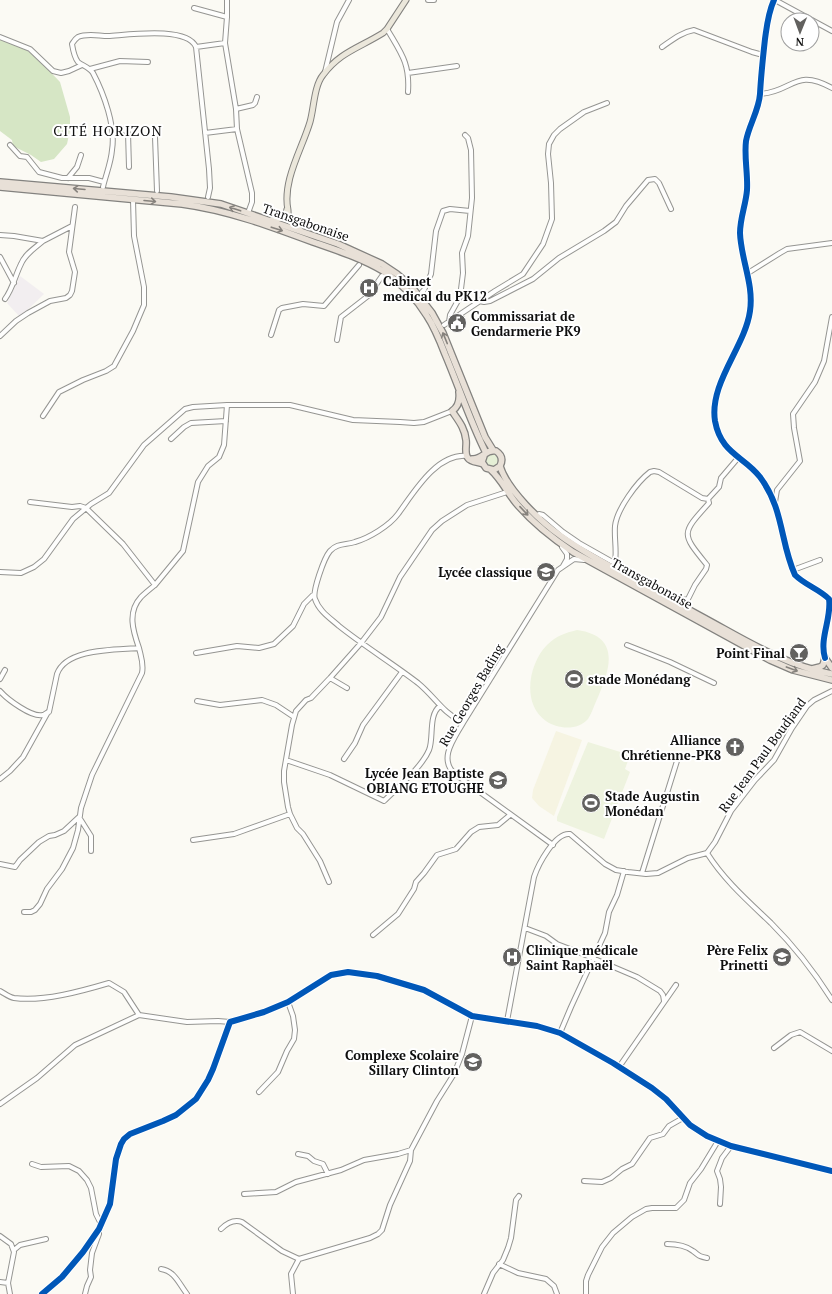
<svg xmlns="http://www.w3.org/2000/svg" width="832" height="1294" font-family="'PT Serif',serif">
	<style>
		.industrial { fill: #f2eef0 }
		.farmland { fill: #f6f4e2 }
		.green { fill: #e5efd6 }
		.forest { fill: #d6e6c5 }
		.pitch { fill: #eef3df }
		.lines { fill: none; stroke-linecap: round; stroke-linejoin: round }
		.minor-casing { stroke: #959592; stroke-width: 6 }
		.major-casing { stroke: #83827f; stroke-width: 7 }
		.highway-casing { stroke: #83827f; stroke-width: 8 }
		.minor { stroke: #fefefd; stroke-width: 4 }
		.major { stroke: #ebe7db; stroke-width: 5 }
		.highway { stroke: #e8e0d7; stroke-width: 5.5 }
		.cycleway-casing { stroke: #fff; stroke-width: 8 }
		.cycleway { stroke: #0057b8; stroke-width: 6 }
		.oneway { stroke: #86827d }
		.labels { text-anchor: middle; stroke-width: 4; stroke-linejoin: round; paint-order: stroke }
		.street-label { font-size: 13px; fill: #0f0f0f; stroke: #fff }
		.poi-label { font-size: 13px; font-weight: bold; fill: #0f0f0f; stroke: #fff; text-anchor: end }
		.neighbourhood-label { font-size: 14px; letter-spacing: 1px; fill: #0f0f0f; stroke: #fff }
	</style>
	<rect width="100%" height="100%" fill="#fbfaf4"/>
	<path class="industrial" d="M20,276L44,294L20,317L7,303Z"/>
	<path class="farmland" d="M556,731L582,740L554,816L539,806L532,798L533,790Z"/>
	<path class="green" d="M0,185L171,199L219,206L243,213L351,251L381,265L405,283L427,308L438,328L488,448L486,449L437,328L389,273L257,220L229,211L196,204Z
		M486 460a6 6 0 1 1 12 0a6 6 0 1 1-12 0Z"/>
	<path class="forest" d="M0,39L22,47L36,57L60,82L70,117V130L67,144L54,159L41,162L31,155L13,146L12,140L0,131Z"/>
	<path class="pitch" d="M577,630C620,636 611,667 598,697C595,703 592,713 588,719C578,731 557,729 546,721C521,704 529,663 547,645C556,636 565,633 577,630Z
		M588,742L630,755L625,769L630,772L604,839L557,821V817Z"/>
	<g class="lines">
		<defs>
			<path id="minor" d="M227,0V17L225,43L236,109L237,129L252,193V202L248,213
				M428,0H434
				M774,0C768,13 767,25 765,39C763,57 761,75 760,94C759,110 749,125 746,141C744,157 748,174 747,190C746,204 740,218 740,233C741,260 754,284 750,311C745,347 709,383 715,421C721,454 744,456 760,477C784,509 780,542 795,575C805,585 819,589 829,599C832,618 819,638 825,658
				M775,0L832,31
				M194,8L227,17
				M387,29C401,53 410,63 408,92
				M0,37L30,49L53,71L61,73L69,71L82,65
				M196,47L225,43
				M662,47C672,40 682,32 694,30L752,52L763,55
				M90,69L120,61L148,62
				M325,72L337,22L349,0
				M408,73L457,66
				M760,94C793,92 795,67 832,88
				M236,109L253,105L255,103L257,97
				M112,129H123L128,133L129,167
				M205,133L237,129
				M155,137L157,191
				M10,145L20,156L27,157L39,172L62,178H89L104,182
				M68,178L77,167L81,155
				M103,187C106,174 111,163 112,150C116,127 104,94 93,73C89,67 83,66 78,62C74,57 73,50 72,44C74,41 75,39 78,37C87,33 99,36 108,36C127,35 187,26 196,47L209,169L210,188L208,197
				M0,235L14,236L43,241L72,226
				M0,257L14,283
				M748,273L780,253L787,249L832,243
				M422,292L424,290L431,274L436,231L443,211L450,209L470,211
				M5,299C13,288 15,276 21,264C25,254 35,248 43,241
				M479,301L484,302L490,301L533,279L559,258L604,231L616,222L626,206L648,180L655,179L659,183L671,209
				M449,322L450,315L460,297L463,273L462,253L468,236L472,198L471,150L468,138L465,135
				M444,325L495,291L523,274L543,244L552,219L551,183L548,154L549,144L554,135L560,129L584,112L607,103
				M271,335L279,310L282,308L303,304L324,306L359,265
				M0,336L16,321L28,313L50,301L66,298L70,295L72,291L75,272L69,252L75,207
				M337,340L341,317L368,296L382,276
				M43,416L59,392L83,380L106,371L114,366L133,331L144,305V287L134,236L133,200
				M171,439L184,427L191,423L226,421
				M708,499L719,487L721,478L738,458
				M775,502L777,490L800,461L794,428L793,414L815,382L824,361L832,317
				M537,516L539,514L543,515L563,532L579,543L680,600
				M562,547L567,554V559L563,566
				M615,563C617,550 614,538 615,526C617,509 637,482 650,472L654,471L659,472L702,498L708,499L709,503C681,534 681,533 707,565L706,569L695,585L688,599L675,602
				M793,570L820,560
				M0,572L21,573L34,567L44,559L73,519L91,504L109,493L144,445L185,409L193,407L227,405H290L353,420L400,422L414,423L424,422L452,411
				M155,585L183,551L198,482L208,466L219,457L224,445L227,405
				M627,645L670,662L714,683
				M196,653L237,646L259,648L274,644L293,626L304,604L313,595
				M330,678L347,688
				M0,679L5,670
				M0,691C7,699 32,718 43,715C44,715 47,712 49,712L57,674C66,648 116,650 139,648
				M197,701L220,705L262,700L276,705L294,717
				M463,723C442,712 435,697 418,683C392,663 364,646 339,626C330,618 319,611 315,599C312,592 324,558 330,551C337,543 346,545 355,542C369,538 389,526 398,514C413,494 436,453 467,456
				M344,759L355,743L363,725L402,672
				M286,760L330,775L384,801C398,787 422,767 429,750C434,738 428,715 440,706
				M0,779L10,771L23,757L48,712
				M193,840L234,834L290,814
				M553,845L455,774C438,759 454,739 463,723L558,570L574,559L584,560
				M707,853C724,880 748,901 771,923C794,946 815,973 832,1000
				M0,864L15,867L20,860L39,842L49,836L55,835L64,831L79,817L91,836V851
				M642,873L677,761
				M329,882L320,861L303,834L297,828L290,814L288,807L284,782V771L292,725L296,711L306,700L311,698L330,678L361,643L381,617L400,577L432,530L442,521L467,505L507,492
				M24,912H31L35,910L40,904L47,889L62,869L73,848L78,830L81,808L92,775L142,673C144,664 141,657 139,648C133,631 127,612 141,597C145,593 150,589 155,585L123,544L86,508L80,506L72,507L30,502
				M525,928L546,936L557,944L583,954L637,977L660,991L663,995L664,1001
				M373,935L398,914L414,889L416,882L424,873L437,855L456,849L471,832L479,827L498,825L510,815
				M0,991C4,993 9,997 14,998C43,1002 82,991 109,983L124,992L139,1015
				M507,1021L534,877C538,865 555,832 570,834L605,864L616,870L628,872L646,874L658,873L688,858L707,853L715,842L731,811L755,780L774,760L792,728L807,706L814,700L832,691
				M560,1033L571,1007L605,933L609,912L617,895L624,871
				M774,1048L791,1035L800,1032L832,1051
				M619,1067L676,985
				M259,1092L278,1072L287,1051L294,1039L295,1030L293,1016L288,1002
				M0,1104L37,1078L75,1045L139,1015L187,1022L218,1021L230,1022
				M298,1154L308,1156L314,1161L323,1164L328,1174
				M32,1164L41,1167L69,1166L79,1171L87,1180L91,1188L96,1214L101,1224
				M584,1181L602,1182L611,1178L622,1169L632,1164L650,1138L663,1134L669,1126L683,1118
				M244,1194L276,1192L296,1182L341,1170L364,1160L398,1154L411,1150
				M720,1204L721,1187L720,1179L717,1171L722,1158L731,1146
				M221,1229C227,1223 234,1219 242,1222L282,1251L299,1259
				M0,1236L11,1244L14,1252L8,1283L10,1294
				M667,1244C676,1244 685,1245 693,1251C700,1256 698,1256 707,1258
				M14,1250L20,1245L46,1239
				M499,1264L518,1273L546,1279L554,1286L557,1294
				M161,1269C175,1271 179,1284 187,1294
				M0,1282L8,1283
				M42,1294L62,1277L83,1252L99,1229L110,1204L116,1159L121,1144L124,1139L130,1134L163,1121L176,1115L196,1099L208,1080L213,1069L230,1022L264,1012L288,1002L331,975L348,972L377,976L424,990L472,1016L537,1026L560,1033L613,1063L652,1088L666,1099L690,1125L707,1136L731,1146L832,1171
				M85,1294L87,1286L91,1277L90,1270L92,1253L99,1234V1230
				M293,1294L291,1274L299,1259L370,1238L378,1234L382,1230L390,1205L410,1161L411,1150L437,1101L454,1074L462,1054L472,1016
				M484,1294L493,1273L503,1260L508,1248L511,1238L516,1200L519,1196
				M586,1294V1281L588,1275L602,1247L613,1233L632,1217L646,1209L652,1208H676L684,1200L690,1183L701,1169L718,1141"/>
			<path id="major" d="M271,220L282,218L286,213L287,209
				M300,230C296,227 291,224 289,219C288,216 288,213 288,210C282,181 302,149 310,122C314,108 314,86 323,75C340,52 359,48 383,33L387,29L406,0"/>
			<path id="highway" d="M0,182L171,197L221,204L338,244L382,264L397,274L411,286L432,313L443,333L485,437L493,450
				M0,187L182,204C227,210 270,226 313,242C336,250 361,258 383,271C401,283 416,298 427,316C435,328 440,341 445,354C459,387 470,421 486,453
				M459,392C460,400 458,407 452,411C458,420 465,428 466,440C467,445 464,454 468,458C471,462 478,462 483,464
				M472,459C483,460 485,449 496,451C502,455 503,460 500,466L494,470L486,468L482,462L484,456
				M500,466C507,490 541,522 561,536C588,556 620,571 650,588C674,602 699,615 724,629C758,648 793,667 832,674
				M491,470C501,479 507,492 516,503C532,522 552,538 573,552L770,660L793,670L832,680
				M825,658L832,668
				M812,669L820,667L823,665L825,658"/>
		</defs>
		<use href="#minor" class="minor-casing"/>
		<use href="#major" class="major-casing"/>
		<use href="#highway" class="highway-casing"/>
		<use href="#minor" class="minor"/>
		<use href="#major" class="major"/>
		<use href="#highway" class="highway"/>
		<defs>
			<path id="cycleway" d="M774,0C768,13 767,25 765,39C763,57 761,75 760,94C759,110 749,125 746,141C744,157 748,174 747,190C746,204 740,218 740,233C741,260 754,284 750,311C745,347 709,383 715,421C721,454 744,456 760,477C784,509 780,542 795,575C805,585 819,589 829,599C832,618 819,638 825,658
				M42,1294L62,1277L83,1252L99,1229L110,1204L116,1159L121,1144L124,1139L130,1134L163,1121L176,1115L196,1099L208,1080L213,1069L230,1022L264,1012L288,1002L331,975L348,972L377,976L424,990L472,1016L537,1026L560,1033L613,1063L652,1088L666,1099L690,1125L707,1136L731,1146L832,1171"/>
		</defs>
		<use href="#cycleway" class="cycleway-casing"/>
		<use href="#cycleway" class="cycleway"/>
	</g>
	<defs><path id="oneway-shaft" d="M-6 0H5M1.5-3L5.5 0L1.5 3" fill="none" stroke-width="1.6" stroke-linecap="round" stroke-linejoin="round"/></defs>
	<g class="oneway">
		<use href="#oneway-shaft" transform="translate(79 189) rotate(-175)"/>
		<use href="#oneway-shaft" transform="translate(150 201) rotate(5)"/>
		<use href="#oneway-shaft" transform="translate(235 209) rotate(-162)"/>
		<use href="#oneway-shaft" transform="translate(277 229) rotate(18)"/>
		<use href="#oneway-shaft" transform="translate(445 338) rotate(-112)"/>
		<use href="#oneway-shaft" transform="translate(524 511) rotate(47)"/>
		<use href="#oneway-shaft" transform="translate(792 669) rotate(20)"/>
	</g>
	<defs>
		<symbol id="hospital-disc" viewBox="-11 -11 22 22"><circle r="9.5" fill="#62615f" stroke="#fff"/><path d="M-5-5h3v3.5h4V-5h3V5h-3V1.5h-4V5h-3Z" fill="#fff"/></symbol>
		<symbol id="civic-disc" viewBox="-11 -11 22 22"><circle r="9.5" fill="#62615f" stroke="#fff"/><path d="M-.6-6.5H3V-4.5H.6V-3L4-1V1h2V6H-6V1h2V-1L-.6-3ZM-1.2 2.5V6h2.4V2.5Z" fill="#fff"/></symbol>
		<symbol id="school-disc" viewBox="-11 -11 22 22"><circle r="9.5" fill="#62615f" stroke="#fff"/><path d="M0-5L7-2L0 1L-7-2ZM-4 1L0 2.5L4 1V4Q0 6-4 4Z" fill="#fff"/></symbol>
		<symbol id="bar-disc" viewBox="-11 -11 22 22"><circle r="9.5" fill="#62615f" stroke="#fff"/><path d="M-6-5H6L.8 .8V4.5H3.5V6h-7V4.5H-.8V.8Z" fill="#fff"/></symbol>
		<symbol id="stadium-disc" viewBox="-11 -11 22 22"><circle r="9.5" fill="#62615f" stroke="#fff"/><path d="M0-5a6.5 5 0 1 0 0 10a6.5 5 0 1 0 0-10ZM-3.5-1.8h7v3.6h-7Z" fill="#fff"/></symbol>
		<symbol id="church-disc" viewBox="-11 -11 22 22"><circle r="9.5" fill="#62615f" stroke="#fff"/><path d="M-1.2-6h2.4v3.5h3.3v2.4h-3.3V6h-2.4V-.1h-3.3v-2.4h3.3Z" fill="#fff"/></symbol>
	</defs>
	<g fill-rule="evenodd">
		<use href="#hospital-disc" x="358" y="277" width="22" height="22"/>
		<use href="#civic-disc" x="446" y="312" width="22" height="22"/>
		<use href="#school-disc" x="535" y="561" width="22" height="22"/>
		<use href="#bar-disc" x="788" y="642" width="22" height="22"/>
		<use href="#stadium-disc" x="563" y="668" width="22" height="22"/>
		<use href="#church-disc" x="724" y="736" width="22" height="22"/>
		<use href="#school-disc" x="487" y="769" width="22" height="22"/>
		<use href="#stadium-disc" x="580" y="792" width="22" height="22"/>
		<use href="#hospital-disc" x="501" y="946" width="22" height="22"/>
		<use href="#school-disc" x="771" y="946" width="22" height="22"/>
		<use href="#school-disc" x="462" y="1051" width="22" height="22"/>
	</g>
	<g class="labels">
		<g class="street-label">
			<text transform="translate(306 222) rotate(19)" y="5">Transgabonaise</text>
			<text transform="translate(652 583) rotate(29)" y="5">Transgabonaise</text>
			<text transform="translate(471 695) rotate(-60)" y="5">Rue Georges Bading</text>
			<text transform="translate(762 755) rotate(-54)" y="5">Rue Jean Paul Boudjand</text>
		</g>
		<g class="poi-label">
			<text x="383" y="286" text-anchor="start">Cabinet<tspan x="383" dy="15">medical du PK12</tspan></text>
			<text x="471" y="321" text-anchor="start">Commissariat de<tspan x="471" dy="15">Gendarmerie PK9</tspan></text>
			<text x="532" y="577">Lycée classique</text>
			<text x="785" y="658">Point Final</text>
			<text x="588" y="684" text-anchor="start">stade Monédang</text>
			<text x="721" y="745">Alliance<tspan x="721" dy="15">Chrétienne-PK8</tspan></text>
			<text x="484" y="778">Lycée Jean Baptiste<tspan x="484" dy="15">OBIANG ETOUGHE</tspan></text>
			<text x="605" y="801" text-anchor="start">Stade Augustin<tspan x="605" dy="15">Monédan</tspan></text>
			<text x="526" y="955" text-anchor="start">Clinique médicale<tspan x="526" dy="15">Saint Raphaël</tspan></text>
			<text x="768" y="955">Père Felix<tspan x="768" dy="15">Prinetti</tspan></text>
			<text x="459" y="1060">Complexe Scolaire<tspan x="459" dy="15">Sillary Clinton</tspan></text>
		</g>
		<g class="neighbourhood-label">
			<text x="108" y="136">CITÉ HORIZON</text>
		</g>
	</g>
	<g transform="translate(800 32) rotate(181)"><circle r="19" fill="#ffffff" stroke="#9f9f9f"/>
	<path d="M0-3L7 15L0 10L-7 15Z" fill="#62615f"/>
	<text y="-6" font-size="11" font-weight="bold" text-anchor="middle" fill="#0f0f0f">N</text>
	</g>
</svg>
